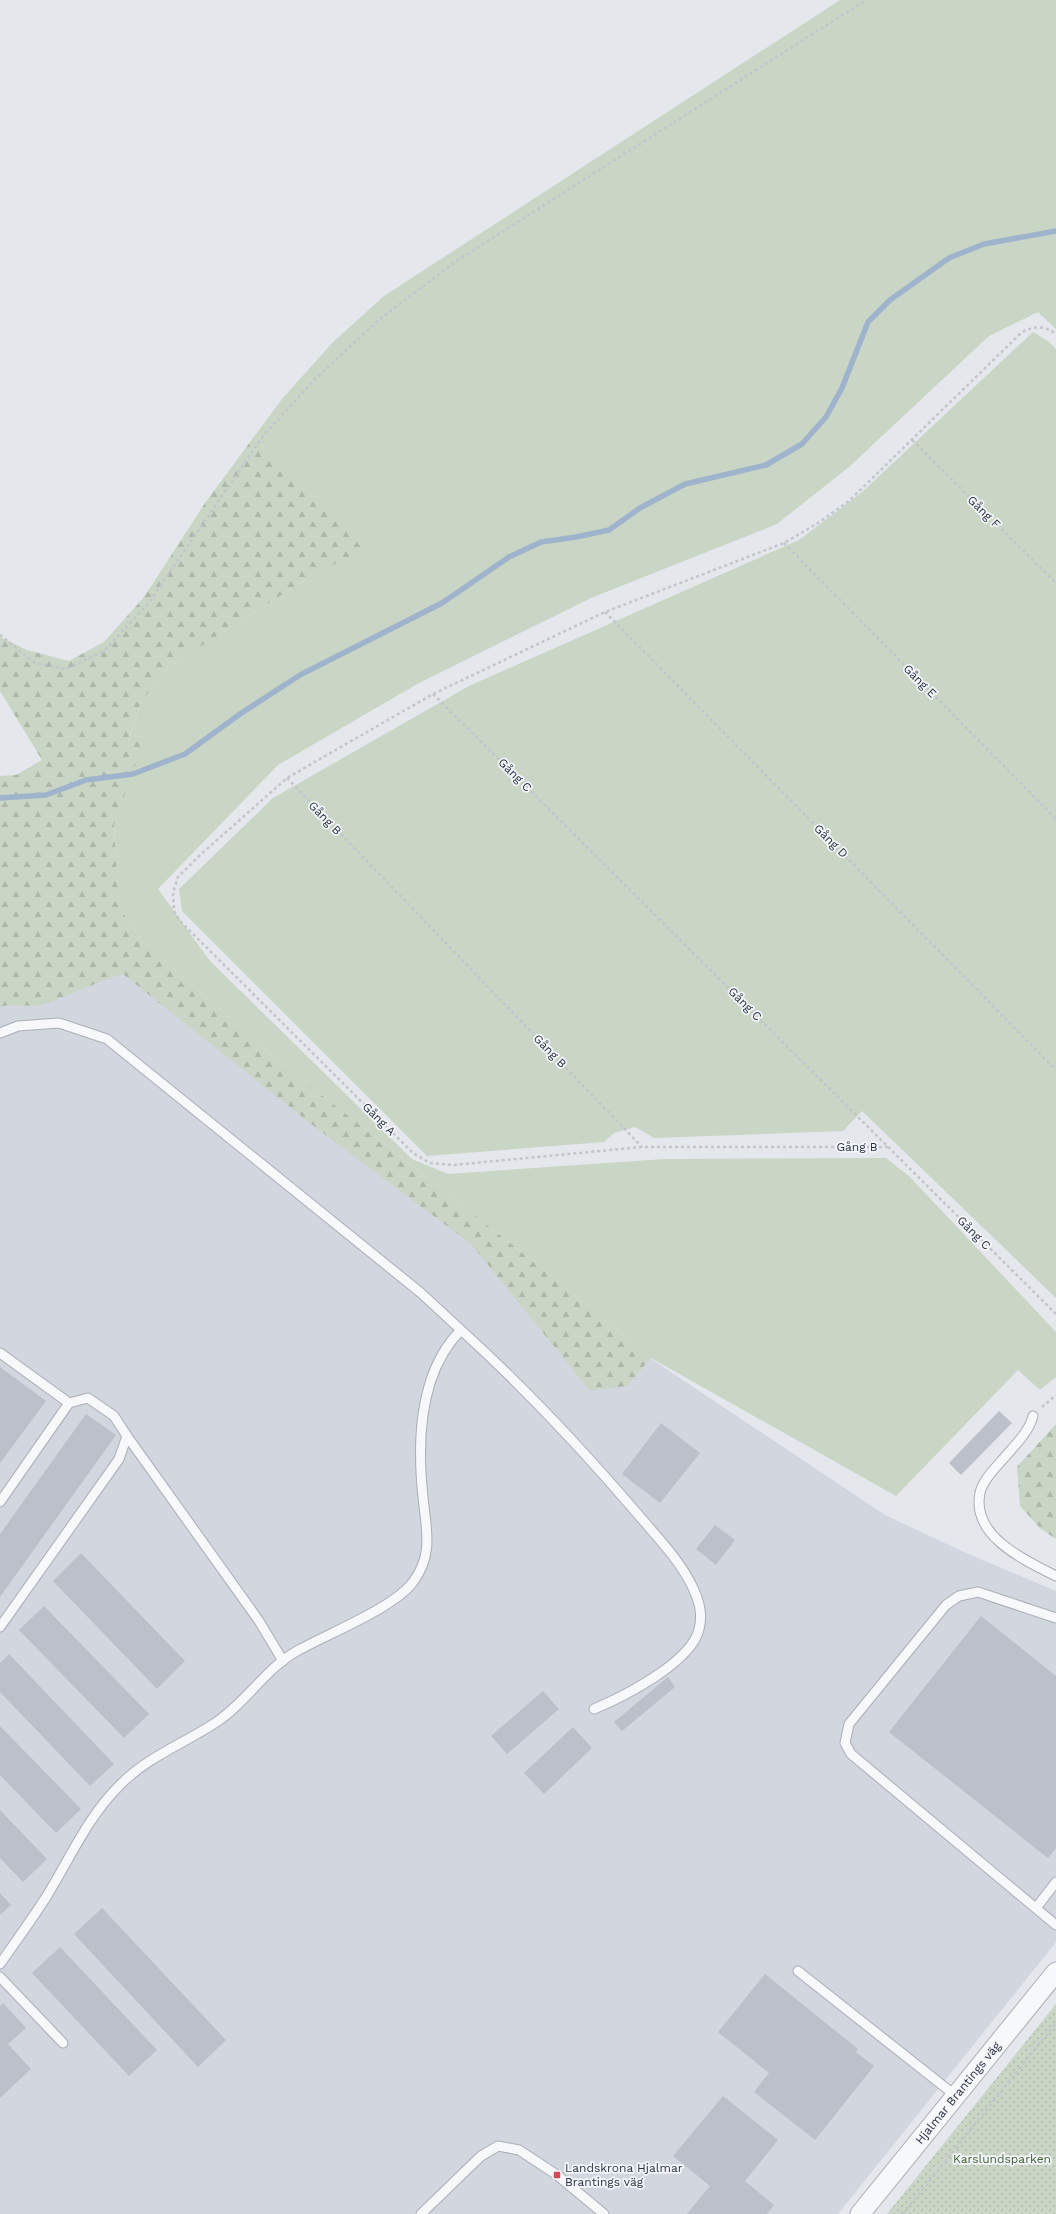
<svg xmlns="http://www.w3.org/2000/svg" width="1056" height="2214" font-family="'Work Sans',sans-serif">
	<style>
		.built { fill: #d2d6de }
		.green { fill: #c9d6c5 }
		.forest { fill: url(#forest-firs) }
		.park { fill: url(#park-dots) }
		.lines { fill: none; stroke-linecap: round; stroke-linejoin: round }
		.stream { stroke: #9fb4cc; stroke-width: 5.5 }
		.building { fill: #bbc0ca }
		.lane-casing { stroke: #a9aeb7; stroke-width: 11 }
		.street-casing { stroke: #a9aeb7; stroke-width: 21 }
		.path { stroke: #c2c5cb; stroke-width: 2.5; stroke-dasharray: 3 3; stroke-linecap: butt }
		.lane { stroke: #f7f8fa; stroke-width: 9 }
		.street { stroke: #f7f8fa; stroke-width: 19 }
		.poi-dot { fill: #d1495b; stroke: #f4f6f9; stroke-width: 1.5 }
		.labels { text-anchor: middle; stroke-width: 3.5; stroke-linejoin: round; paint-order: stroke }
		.street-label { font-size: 12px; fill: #2b3445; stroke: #f4f6f9 }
		.park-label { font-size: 12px; fill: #3f6138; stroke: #f4f6f9 }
		.poi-label { font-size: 12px; fill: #2b3445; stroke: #f4f6f9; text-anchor: start }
	</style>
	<defs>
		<pattern id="forest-firs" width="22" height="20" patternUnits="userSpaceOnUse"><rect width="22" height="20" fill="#c9d6c5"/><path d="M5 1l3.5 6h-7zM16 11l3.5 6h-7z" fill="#adb8ab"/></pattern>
		<pattern id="park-dots" width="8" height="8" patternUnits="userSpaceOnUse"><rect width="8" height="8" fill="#c9d6c5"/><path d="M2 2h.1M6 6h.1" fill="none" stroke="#adb8ab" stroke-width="1.8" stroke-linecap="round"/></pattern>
	</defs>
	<rect width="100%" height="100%" fill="#e4e7ec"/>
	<path class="built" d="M122,971L487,1249L885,1515L966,1553L1056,1591V1942L838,2214H0V990Z"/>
	<path class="green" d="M840,0H1056V329L1038,312L989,336L849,467L777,524L591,598L419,683L278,765L158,889L210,961L412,1159L448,1174L665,1159L886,1158L909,1176L1056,1332V1377L1040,1390L1018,1370L896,1496L651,1358L557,1280L276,1059L143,942L119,907L114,825L143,741L128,742L141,702L168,667L305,580L282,461L253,438L282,399L333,342L384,296Z
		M1033,332L1048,341L1056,349V1298L862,1111L843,1131L654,1138L635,1127L614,1133L604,1142L427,1156L182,911L179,889L273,798L469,686L799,540L861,493Z"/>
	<path class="forest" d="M253,438L282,461L363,549L305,580L168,667L141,702L128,741H144L114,825L119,907L143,942L276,1059L557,1280L651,1358L627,1386L590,1391L471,1244L311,1124L123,974C95,982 70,996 44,1004C30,1008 14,1003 0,1007V776L16,775L42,760L0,691V637L27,650L69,661L104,642L144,597L205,503Z
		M1056,1424V1539L1041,1529L1020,1506L1017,1467Z"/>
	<path class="park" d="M1056,2004V2214H887Z"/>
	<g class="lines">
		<path class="stream" d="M0,798L46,795L86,780L133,774L185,754L240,714L300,675L442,603L509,557L541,542L576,537L609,530L640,508L685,484L766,465L802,444L826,417L842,388L868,322L890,300L949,258L984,244L1056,231"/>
	</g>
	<path class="building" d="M0,1367L46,1401L0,1463Z
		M999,1411L1012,1423L961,1475L949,1463Z
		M86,1414L116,1435L0,1597V1534Z
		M661,1423L700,1453L660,1503L622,1474Z
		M715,1525L735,1540L716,1565L696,1549Z
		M81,1553L185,1661L157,1689L53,1581Z
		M44,1606L149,1714L124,1738L19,1630Z
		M981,1616L1056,1676V1848L1048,1858L889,1732Z
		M9,1654L114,1764L90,1786L0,1692V1663Z
		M668,1677L675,1687L622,1731L614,1722Z
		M543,1691L559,1709L507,1754L491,1736Z
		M0,1726L81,1809L56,1833L0,1775Z
		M573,1727L592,1748L544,1794L524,1773Z
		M0,1810L47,1859L23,1882L0,1858Z
		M0,1893L11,1905L0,1915Z
		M102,1908L226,2040L198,2067L74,1934Z
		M60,1947L157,2050L129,2076L32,1973Z
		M765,1974L858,2049L856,2052L874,2066L815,2140L754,2092L769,2073L718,2032Z
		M3,2003L26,2028L8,2044L31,2069L0,2098V2006Z
		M723,2096L778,2140L745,2181L774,2205L767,2214H687L710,2186L673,2156Z"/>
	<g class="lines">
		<defs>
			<path id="lane" d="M0,1033L18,1026L59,1023L107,1039L421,1293L461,1330
				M0,1353L69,1403
				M1033,1416C1029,1432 1015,1445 1004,1458C996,1467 982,1481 980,1493C971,1536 1024,1560 1056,1576
				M127,1436L259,1621L283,1661
				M0,1502L69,1403L88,1398L114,1416L127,1436L119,1459L0,1627
				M1056,1618L978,1592L959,1596L946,1605L849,1724L845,1743L851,1754L1056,1925
				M1036,1908L1056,1882
				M0,1964C16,1941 33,1918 48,1894C70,1858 89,1815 120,1785C147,1757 183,1744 215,1723C246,1703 265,1669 297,1651C327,1634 394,1608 413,1582C434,1554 426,1529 423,1497C417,1441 419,1372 461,1330C525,1388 585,1452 641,1518C659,1539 681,1562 693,1588C699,1601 703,1614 699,1629C692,1662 623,1697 594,1709
				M798,1971L956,2096
				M0,1977L63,2043
				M421,2214L481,2156L498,2146L519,2150L557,2175L604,2214"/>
			<path id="street" d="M860,2214L1056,1972"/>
		</defs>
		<use href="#lane" class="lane-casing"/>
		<use href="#street" class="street-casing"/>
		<path class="path" d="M912,440L1056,583
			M784,543L1056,819
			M605,612L1056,1070
			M0,635L35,663L66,669L104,651L148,604L263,436L316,378L380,319L458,260L866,0
			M433,694L1056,1314
			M287,778L642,1147
			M888,1147H642L453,1165L430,1163L413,1153L180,921L174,911L173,893L178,877L199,856L287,778L433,694L605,612L784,543L818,523L849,501L1022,332C1035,326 1044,325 1056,334
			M1042,1407L1056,1395
			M903,2214L1056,2023"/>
		<use href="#lane" class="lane"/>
		<use href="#street" class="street"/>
	</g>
	<rect class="poi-dot" x="553" y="2171" width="8" height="8" rx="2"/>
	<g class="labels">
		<g class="street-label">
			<text transform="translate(984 512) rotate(45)" y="4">Gång F</text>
			<text transform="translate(920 681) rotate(45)" y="4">Gång E</text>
			<text transform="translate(515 775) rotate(45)" y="4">Gång C</text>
			<text transform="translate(325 818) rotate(46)" y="4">Gång B</text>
			<text transform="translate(831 841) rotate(45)" y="4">Gång D</text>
			<text transform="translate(745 1004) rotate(45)" y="4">Gång C</text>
			<text transform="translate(550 1051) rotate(46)" y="4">Gång B</text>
			<text transform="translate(379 1119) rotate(45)" y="4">Gång A</text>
			<text x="857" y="1151">Gång B</text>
			<text transform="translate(974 1233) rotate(45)" y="4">Gång C</text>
			<text transform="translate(958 2093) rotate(-51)" y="4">Hjalmar Brantings väg</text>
		</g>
		<g class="park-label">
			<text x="1002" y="2163">Karslundsparken</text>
		</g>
		<g class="poi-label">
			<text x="565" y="2172">Landskrona Hjalmar<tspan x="565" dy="14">Brantings väg</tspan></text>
		</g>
	</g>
</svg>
